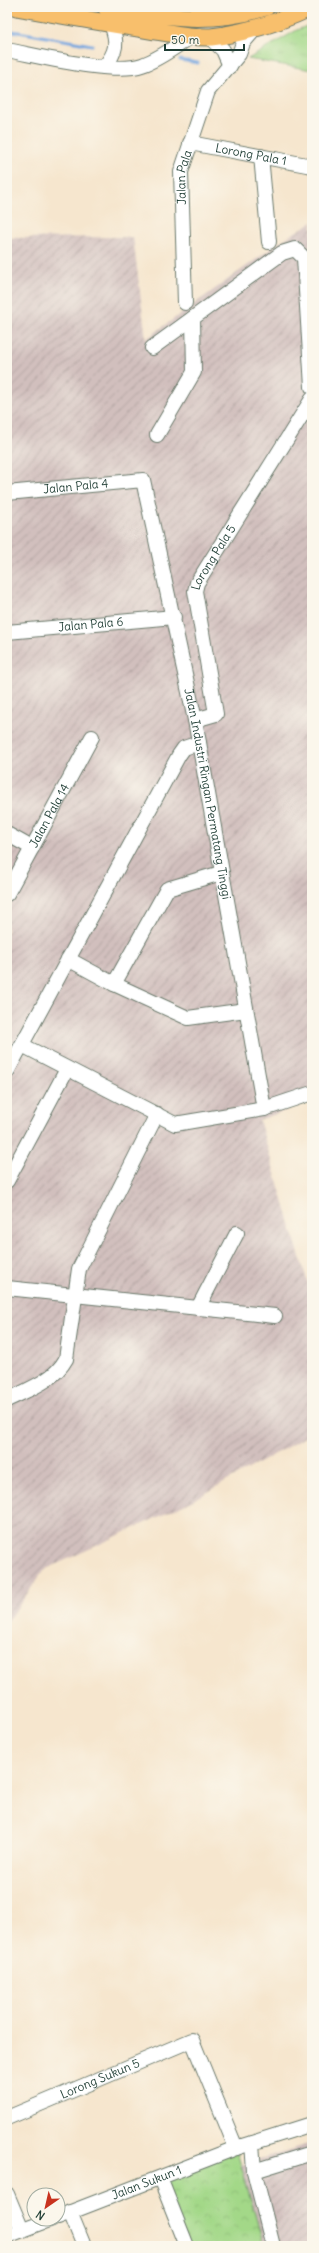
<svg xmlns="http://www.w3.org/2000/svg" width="319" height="2253" font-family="Delius,sans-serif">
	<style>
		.industrial { fill: url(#industrial-furrows) }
		.grass { fill: url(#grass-tufts); stroke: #618a5e }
		.park { fill: url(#park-crowns); stroke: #618a5e }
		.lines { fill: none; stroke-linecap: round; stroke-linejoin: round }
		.stream { stroke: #74a6df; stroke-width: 3 }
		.minor-casing { stroke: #6a786a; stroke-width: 16 }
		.major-casing { stroke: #6a786a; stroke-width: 19 }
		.minor { stroke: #fff; stroke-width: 14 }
		.major { stroke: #f8bf6c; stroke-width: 17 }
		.labels { text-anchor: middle; stroke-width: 4; stroke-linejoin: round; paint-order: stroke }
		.street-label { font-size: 12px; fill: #1f3d34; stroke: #fbf7ec }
	</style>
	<defs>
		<pattern id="industrial-furrows" width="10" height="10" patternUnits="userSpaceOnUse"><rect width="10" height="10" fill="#d1bfbd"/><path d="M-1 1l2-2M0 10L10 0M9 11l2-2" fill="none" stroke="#a99c9a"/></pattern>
		<pattern id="grass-tufts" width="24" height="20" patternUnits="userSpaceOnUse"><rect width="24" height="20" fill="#a3d888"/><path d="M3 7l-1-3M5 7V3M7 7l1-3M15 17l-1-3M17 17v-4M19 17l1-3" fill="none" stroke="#8cba76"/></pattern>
		<pattern id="park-crowns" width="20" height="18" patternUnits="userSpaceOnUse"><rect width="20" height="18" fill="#a3d888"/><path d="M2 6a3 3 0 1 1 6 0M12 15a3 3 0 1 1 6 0" fill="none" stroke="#8cba76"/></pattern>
	</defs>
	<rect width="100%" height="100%" fill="#fbf7ec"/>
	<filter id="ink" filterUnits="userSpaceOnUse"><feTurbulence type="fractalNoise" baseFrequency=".025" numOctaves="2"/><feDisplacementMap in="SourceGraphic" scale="8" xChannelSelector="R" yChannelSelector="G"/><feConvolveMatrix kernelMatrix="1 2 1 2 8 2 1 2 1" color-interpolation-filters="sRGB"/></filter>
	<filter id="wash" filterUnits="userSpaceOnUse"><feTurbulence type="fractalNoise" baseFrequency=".012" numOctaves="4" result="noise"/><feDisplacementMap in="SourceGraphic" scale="16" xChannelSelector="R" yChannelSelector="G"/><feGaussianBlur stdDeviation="0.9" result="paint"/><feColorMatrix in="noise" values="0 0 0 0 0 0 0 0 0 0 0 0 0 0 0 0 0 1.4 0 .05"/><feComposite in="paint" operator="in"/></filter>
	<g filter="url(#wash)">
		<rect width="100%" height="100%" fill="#f6e6ce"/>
		<path class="industrial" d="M312,222V1101L259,1120L312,1297V1433L188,1503L44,1570L7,1622V238L133,237L146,339L284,239Z
			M312,2143V2246H264L240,2165Z"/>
		<path class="grass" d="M312,24V70L248,59L297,30Z"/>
		<path class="park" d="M236,2148L264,2246H187L160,2178Z"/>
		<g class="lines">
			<path class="stream" d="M7,30L92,45
				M180,60L198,63"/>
		</g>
	</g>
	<g filter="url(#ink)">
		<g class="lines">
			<defs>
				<g id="minor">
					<path d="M209,37L223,50L230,66"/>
					<path d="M7,50C39,56 114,75 142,65C160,59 176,46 192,36"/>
					<path d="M104,67C117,52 118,42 111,24"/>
					<path id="s1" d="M190,143L312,166"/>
					<path d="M261,156L269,242"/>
					<path id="s2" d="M185,303L181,172L208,91L239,54L243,43L255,29"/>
					<path d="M152,348L282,253L295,249L304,258L312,387"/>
					<path d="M157,435L194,372L193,318"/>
					<path id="s3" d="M7,493L143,480L195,720L264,1109"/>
					<path id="s4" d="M7,632L174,617"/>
					<path id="s5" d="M195,720L216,714L195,591L197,583L312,399"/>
					<path d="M7,834L32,848"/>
					<path id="s6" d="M7,894L92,737"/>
					<path d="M68,959L114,984L188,1018L246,1010"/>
					<path d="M114,984L167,889L221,873"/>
					<path d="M22,1045L175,1124L264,1109L312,1093"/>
					<path d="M7,1072L179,755L184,748L199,743"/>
					<path d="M7,1181L67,1069"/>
					<path d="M7,1288L275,1316"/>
					<path d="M198,1308L237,1233"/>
					<path d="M7,1400C29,1389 54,1381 66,1359L79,1269L157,1114"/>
					<path id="s7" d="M7,2118L192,2040L236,2148"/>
					<path d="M252,2143L254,2171L273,2246"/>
					<path d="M254,2171L312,2153"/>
					<path d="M160,2178L187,2246"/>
					<path d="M7,2194L22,2230"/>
					<path d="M70,2212L84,2246"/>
					<path id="s8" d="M58,2217L236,2148L312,2124"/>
					<path d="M7,2236L52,2219"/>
				</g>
				<path id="major" d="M16,7C60,15 105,23 150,30C170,33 191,38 211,37C246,33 280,22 312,7
					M106,7C162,16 210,25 266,7"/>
			</defs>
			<use href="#minor" class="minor-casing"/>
			<use href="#major" class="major-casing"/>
			<use href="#minor" class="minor"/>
			<use href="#major" class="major"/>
		</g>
	</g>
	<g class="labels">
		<g class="street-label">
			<text dy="4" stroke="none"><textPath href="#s1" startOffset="62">Lorong Pala 1</textPath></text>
			<text dy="4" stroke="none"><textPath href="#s2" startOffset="126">Jalan Pala</textPath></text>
			<text dy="4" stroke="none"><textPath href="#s3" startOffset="69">Jalan Pala 4</textPath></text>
			<text dy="4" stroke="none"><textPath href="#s5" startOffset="185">Lorong Pala 5</textPath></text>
			<text dy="4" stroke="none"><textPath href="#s4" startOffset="84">Jalan Pala 6</textPath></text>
			<text dy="4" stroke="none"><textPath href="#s3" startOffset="457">Jalan Industri Ringan Permatang Tinggi</textPath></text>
			<text dy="4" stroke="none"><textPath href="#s6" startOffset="89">Jalan Pala 14</textPath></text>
			<text dy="4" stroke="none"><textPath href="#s7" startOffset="101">Lorong Sukun 5</textPath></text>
			<text dy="4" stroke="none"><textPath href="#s8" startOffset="95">Jalan Sukun 1</textPath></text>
		</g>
	</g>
	<rect width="319" height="2253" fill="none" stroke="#fbf7ec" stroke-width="24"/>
	<g transform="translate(46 2207) rotate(214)"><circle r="19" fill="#fbf7ec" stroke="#a3ada2"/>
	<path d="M0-3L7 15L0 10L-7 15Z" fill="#c8321e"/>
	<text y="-6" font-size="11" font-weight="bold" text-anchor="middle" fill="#1f3d34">N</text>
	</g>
	<path d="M165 44v6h79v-6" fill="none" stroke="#1f3d34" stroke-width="2"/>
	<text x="171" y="44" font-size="12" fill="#1f3d34" stroke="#fbf7ec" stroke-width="3" paint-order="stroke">50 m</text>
</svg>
